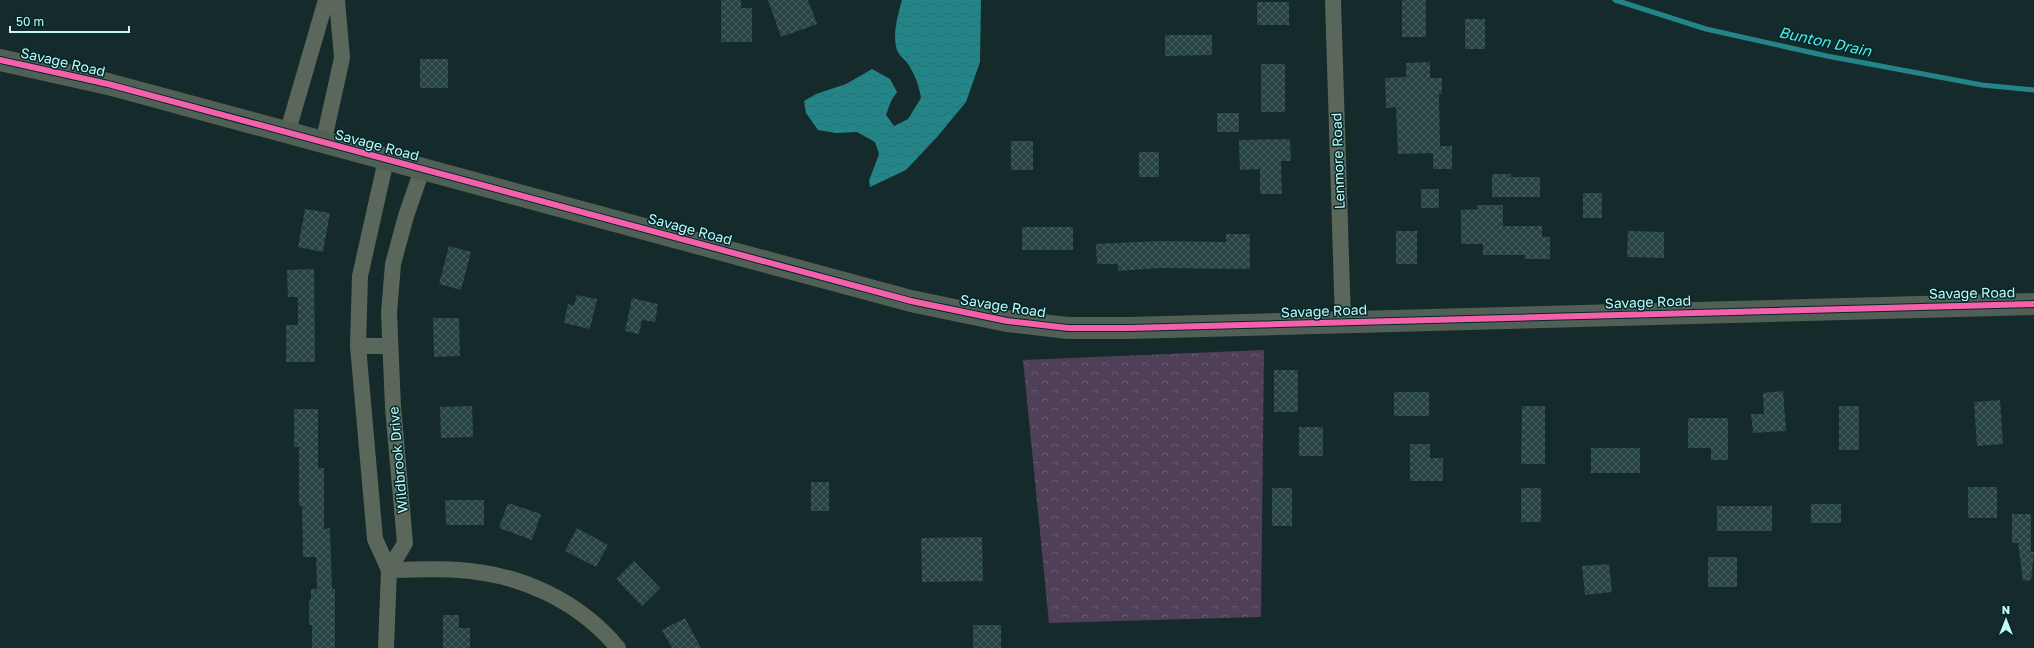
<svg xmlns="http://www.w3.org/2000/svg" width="2034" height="648" font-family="'Golos Text',sans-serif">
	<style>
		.forest { fill: url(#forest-crowns) }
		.water { fill: url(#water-waves) }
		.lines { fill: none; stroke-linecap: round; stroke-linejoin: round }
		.stream { stroke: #248588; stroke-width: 5 }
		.building { fill: url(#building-cross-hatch) }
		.street { stroke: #5c675b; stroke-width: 16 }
		.secondary { stroke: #506055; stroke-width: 22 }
		.cycleway-casing { stroke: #012829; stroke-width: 8 }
		.cycleway { stroke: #f560ab; stroke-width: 6 }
		.labels { text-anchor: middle; stroke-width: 3; stroke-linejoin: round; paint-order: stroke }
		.street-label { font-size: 14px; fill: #c3f7f8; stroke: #012829 }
		.water-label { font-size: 15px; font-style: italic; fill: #59e9eb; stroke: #012829 }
	</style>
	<defs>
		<pattern id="forest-crowns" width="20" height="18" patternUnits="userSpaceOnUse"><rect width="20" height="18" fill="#4f3f59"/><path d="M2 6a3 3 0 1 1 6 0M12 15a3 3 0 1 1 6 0" fill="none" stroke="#675c72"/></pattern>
		<pattern id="water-waves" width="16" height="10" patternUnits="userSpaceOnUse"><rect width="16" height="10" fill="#248588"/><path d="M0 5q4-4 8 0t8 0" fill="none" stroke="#2d6d6f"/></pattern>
		<pattern id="building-cross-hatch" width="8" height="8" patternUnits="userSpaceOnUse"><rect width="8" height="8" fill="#284343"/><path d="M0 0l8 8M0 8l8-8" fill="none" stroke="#465f5f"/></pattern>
	</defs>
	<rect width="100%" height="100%" fill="#152a2a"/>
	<path class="forest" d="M1264,350L1261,617L1049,623L1023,360Z"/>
	<path class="water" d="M902,0H981L980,62L966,102L937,137L906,170L870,187L869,181L879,154L875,142L857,132L836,133L818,130L806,113L804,101L816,94L846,84L872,69L890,79L897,92L891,101L886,115L894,126L908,119L921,98C919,85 915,75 908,64C904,58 897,55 896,46C893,31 898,15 902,0Z"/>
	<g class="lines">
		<path class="stream" d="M1615,0L1706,29L1827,56L1982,85L2034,90"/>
	</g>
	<path class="building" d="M721,0H741V8H752V42H721Z
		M768,0H808L817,24L781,37Z
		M1402,0H1426V37H1402Z
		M1257,2H1289V25H1257Z
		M1465,19H1485V49H1465Z
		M1165,35H1212V55L1165,56Z
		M420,59H448V88H420Z
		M1430,62V78H1442V94H1439L1440,146H1452V169H1433V153L1398,154L1396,107L1386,108L1385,78L1406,77V63Z
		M1261,64H1285V112H1261Z
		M1217,113H1239V132H1217Z
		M1290,139L1291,161H1281L1282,194H1260V169L1240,170L1239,140Z
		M1011,141H1033V170H1011Z
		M1139,152H1159V177H1139Z
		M1492,174H1511V177H1540V197H1492Z
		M1421,189H1439V208H1421Z
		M1583,193H1602V218H1583Z
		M1477,205H1503V226H1542V237H1550V259H1525V255H1483V244H1461V210L1478,209Z
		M305,209L330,213L323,252L298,247Z
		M1022,227H1073V250H1022Z
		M1396,231H1417V264H1396Z
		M1628,231L1664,232V258L1627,257Z
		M1226,234H1250V269L1160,268L1118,271V264H1097L1096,244L1159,241L1226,242Z
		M449,246L471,252L461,290L439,284Z
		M314,269L315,362H286V325H298V297H288L287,270Z
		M577,295L597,299L590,329L564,323L568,304L574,306Z
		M632,298L658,304L655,322L642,320L639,334L625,331Z
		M433,318H459L460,356L434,357Z
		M1274,370H1298V412H1274Z
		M1783,391L1786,431L1753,433L1751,414H1764L1763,393Z
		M1394,392H1429V416H1394Z
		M2000,400L2003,444L1977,446L1974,402Z
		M472,406L473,437L441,438L440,407Z
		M1522,406H1545V464H1521Z
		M1839,406H1859V450H1839Z
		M294,409H318V468H324V529L330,528L332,589H335V648H312V625H309V600H311V589H317L316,557H303L302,506H299V447H294Z
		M1688,418H1728V460H1711V448H1688Z
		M1299,427H1323V456H1299Z
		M1410,444H1430V458H1443V481H1410Z
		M1591,448H1640V473H1591Z
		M811,482H829V511H811Z
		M1968,487H1997V518H1968Z
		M1272,488H1292V526H1272Z
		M1521,488H1541V522H1521Z
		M445,500H484V525H446Z
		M508,503L541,514L532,540L499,528Z
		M1811,504H1841V523H1811Z
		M1717,506H1772V531H1717Z
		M2012,514H2031V552H2034L2031,580L2023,581L2018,543H2012Z
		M577,528L608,545L596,567L565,551Z
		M982,537L983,581L922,582L921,538Z
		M1708,557H1737V587H1708Z
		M634,561L660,588L642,606L616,579Z
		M1609,564L1612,592L1585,595L1582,566Z
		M443,615H459V628H470V648H443Z
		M685,618L701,648H672L662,630Z
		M973,625H1001V648H973Z"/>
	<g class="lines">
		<path class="street" d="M1333,0L1343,322
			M287,134L326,0
			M323,144L342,58L337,0
			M386,160L360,276L358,346L375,539L389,570L386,648
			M358,346H389
			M389,570L405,543L393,407L389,313L393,264L406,216L422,170
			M389,570C412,570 436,568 459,570C520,574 578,600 618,648"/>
		<path class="secondary" d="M0,60L108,84L911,301L1007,321L1068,328H1129L2034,304"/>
		<defs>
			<path id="cycleway" d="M0,60L108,84L911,301L1007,321L1068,328H1129L2034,304"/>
		</defs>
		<use href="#cycleway" class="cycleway-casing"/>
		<use href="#cycleway" class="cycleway"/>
	</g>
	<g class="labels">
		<g class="street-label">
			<text transform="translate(63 62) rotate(13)" y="5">Savage Road</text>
			<text transform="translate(377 145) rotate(15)" y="5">Savage Road</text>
			<text transform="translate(1338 161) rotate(-92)" y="5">Lenmore Road</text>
			<text transform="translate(690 229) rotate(15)" y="5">Savage Road</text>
			<text transform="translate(1972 293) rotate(-1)" y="5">Savage Road</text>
			<text transform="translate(1648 302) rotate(-2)" y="5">Savage Road</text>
			<text transform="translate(1003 306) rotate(9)" y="5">Savage Road</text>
			<text transform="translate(1324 311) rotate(-2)" y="5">Savage Road</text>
			<text transform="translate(398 460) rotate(-95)" y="5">Wildbrook Drive</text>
		</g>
		<g class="water-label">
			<text transform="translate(1825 42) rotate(12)" y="5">Bunton Drain</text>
		</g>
	</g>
	<g transform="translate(2006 620)" stroke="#012829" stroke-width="3" paint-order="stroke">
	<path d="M0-3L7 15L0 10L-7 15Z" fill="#c3f7f8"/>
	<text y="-6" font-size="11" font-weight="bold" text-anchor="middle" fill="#c3f7f8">N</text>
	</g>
	<path d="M10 26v6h119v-6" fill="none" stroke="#c3f7f8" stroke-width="2"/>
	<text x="16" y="26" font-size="12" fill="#c3f7f8" stroke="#012829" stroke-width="3" paint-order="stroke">50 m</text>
</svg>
